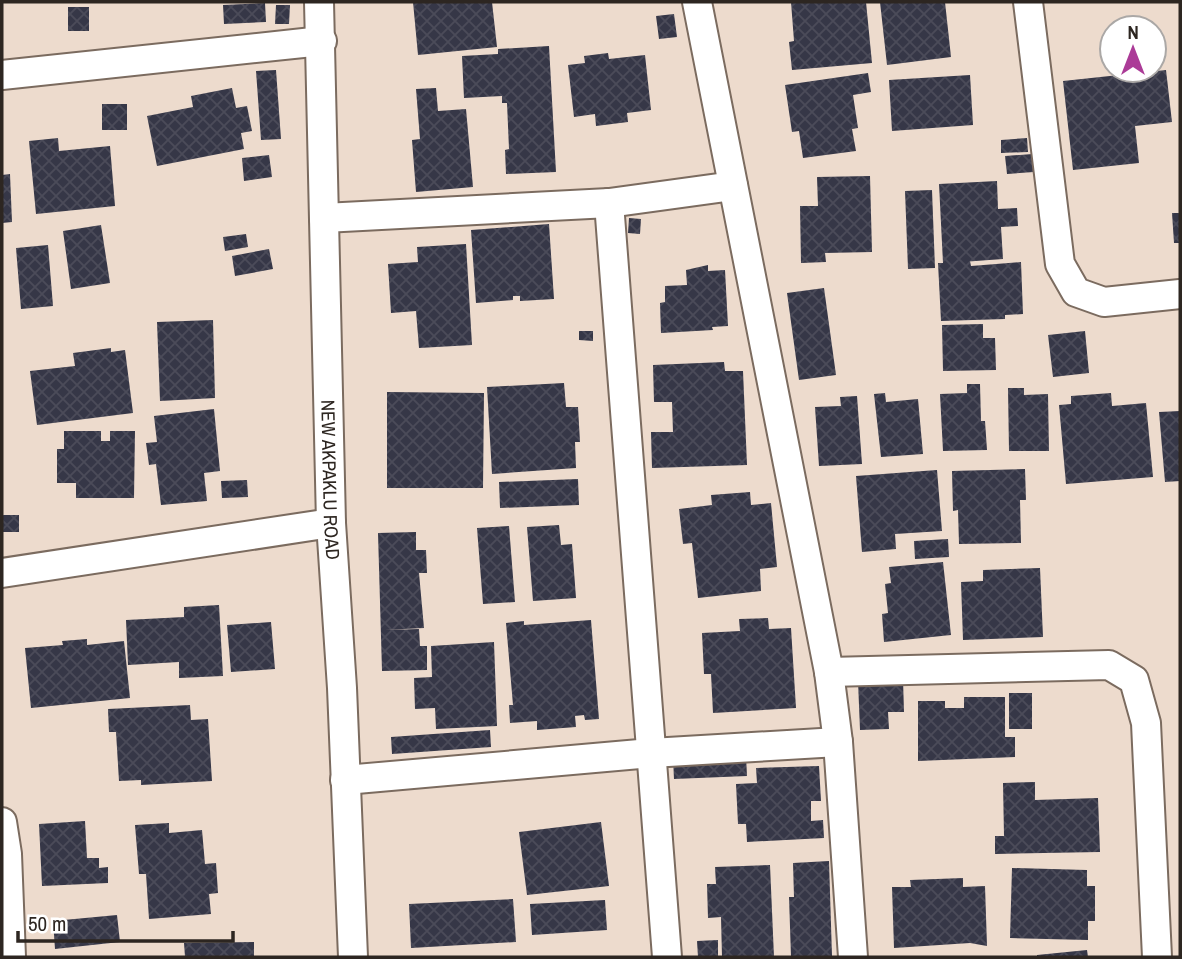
<svg xmlns="http://www.w3.org/2000/svg" width="1182" height="959" font-family="'Archivo Narrow',sans-serif">
	<style>
		.building { fill: url(#building-cross-hatch) }
		.lines { fill: none; stroke-linecap: round; stroke-linejoin: round }
		.minor-casing { stroke: #7b6b5f; stroke-width: 32 }
		.minor { stroke: #fff; stroke-width: 28 }
		.labels { text-anchor: middle; stroke-width: 7; stroke-linejoin: round; paint-order: stroke }
		.street-label { font-size: 19px; fill: #2d2621; stroke: #fff }
	</style>
	<defs>
		<pattern id="building-cross-hatch" width="8" height="8" patternUnits="userSpaceOnUse" patternTransform="scale(1.75)"><rect width="8" height="8" fill="#363747"/><path d="M0 0l8 8M0 8l8-8" fill="none" stroke="#4b4b59"/></pattern>
	</defs>
	<rect width="100%" height="100%" fill="#eddbcd"/>
	<path class="building" d="M413,2H492L497,47L418,55Z
		M791,2H866L872,63L792,70L789,42L794,41Z
		M880,2H945L951,57L887,65Z
		M265,3L266,22L224,24L223,5Z
		M276,5H290L289,24H275Z
		M68,7H89V31H68Z
		M674,14L677,37L659,39L656,16Z
		M549,46L556,172L506,174L505,150L509,149L507,103H502V96L464,98L462,56L498,54V49Z
		M608,53L609,59L645,55L651,110L627,113L628,122L596,126L595,114L574,117L568,65L585,63L584,56Z
		M276,70L281,139L261,140L256,71Z
		M1166,70L1172,122L1135,126L1139,163L1073,170L1063,81Z
		M868,73L871,92L853,95L858,128L852,129L856,151L803,158L799,131L792,132L785,85Z
		M970,75L973,125L892,131L889,80Z
		M232,88L236,108L247,106L252,131L241,133L244,149L157,166L147,116L193,107L191,96Z
		M436,88L438,111L466,109L473,187L416,192L412,140L420,139L416,89Z
		M102,104H127V130H102Z
		M58,138L59,151L110,146L115,206L36,214L29,141Z
		M1027,138L1028,152L1001,153V140Z
		M1033,154L1034,172L1007,174L1005,156Z
		M269,155L272,177L244,181L242,158Z
		M10,174L12,222L2,223V175Z
		M870,176L872,252L825,253L826,262L801,263L800,206H818L817,177Z
		M997,181L998,209L1017,208L1018,226L1001,227L1003,259L962,262L970,261L971,266L1021,262L1023,314L1005,315V319L941,321L938,263H943L939,184Z
		M932,190L935,268L908,269L905,191Z
		M1172,213H1180V243H1174Z
		M629,218L641,219L640,234L628,233Z
		M549,224L554,299L520,301V296H513V300L476,303L471,230Z
		M101,225L110,283L71,289L63,231Z
		M246,234L248,247L225,251L223,237Z
		M466,244L472,345L419,348L416,311L391,313L388,264L418,262L417,247Z
		M48,245L53,306L21,309L16,248Z
		M269,249L273,269L235,276L232,256Z
		M708,265V271L725,270L728,326L712,327L713,330L661,333L660,303L665,302V286L687,285L686,270Z
		M824,288L836,375L799,380L787,293Z
		M213,320L215,398L160,401L157,322Z
		M983,324V338H995L996,370L943,371L942,325Z
		M579,331H593V341L579,340Z
		M1085,331L1089,373L1053,377L1048,335Z
		M111,348V352L125,350L133,413L37,425L30,371L75,366L73,353Z
		M724,362L725,371H743L747,465L652,468L651,432H673L672,402H654L653,365Z
		M564,383L566,407H578L580,442H575L576,468L492,474L487,387Z
		M967,384H980L981,421H985L987,450L943,451L940,394L967,393Z
		M1008,388H1024V395L1048,394L1049,451H1009Z
		M387,392L484,393L483,488H387Z
		M885,393L886,402L918,399L923,454L881,457L874,394Z
		M1111,393L1112,406L1146,403L1153,477L1066,484L1059,405L1071,404V396Z
		M857,396L862,464L819,466L815,407L841,406L840,397Z
		M214,409L220,471L204,473L207,501L161,505L156,464L149,465L146,443L157,442L154,416Z
		M1180,411V481L1165,482L1159,412Z
		M64,431H101V441H110V431H135L134,498H76V483H57V449H64Z
		M1025,469L1026,500H1020L1021,543L959,544L958,510L953,511L952,471Z
		M937,470L942,531L895,534L896,549L862,552L856,476Z
		M578,479L579,505L500,508L499,482Z
		M247,480L248,497L222,498L221,481Z
		M750,492L751,505L771,503L777,567L760,569L761,591L698,598L692,543L683,544L679,509L712,505L711,495Z
		M2,515H19V532H2Z
		M559,525L561,545L572,544L576,598L533,601L527,527Z
		M509,526L515,602L483,604L477,528Z
		M416,532V550H426L427,573H419L424,628L385,630L419,629L420,646H427V670L382,671L378,533Z
		M948,539L949,557L915,559L914,541Z
		M943,562L951,635L884,642L882,614L888,613L885,584L891,583L889,567Z
		M1040,568L1043,637L963,640L961,582L983,581V570Z
		M219,605L223,676L179,678V662L128,665L126,620L184,617V607Z
		M768,618L769,629L791,628L796,708L713,713L711,674H704L702,633L740,631L739,619Z
		M591,620L599,719L585,720L584,715L575,716L576,727L537,730V721L510,723L509,705H513L506,623L524,621V625Z
		M271,622L275,669L231,672L227,625Z
		M87,639V645L124,641L130,698L31,708L25,648L63,645L62,641Z
		M494,642L497,726L436,729L435,708L415,709L414,678L432,677L431,646Z
		M903,679L904,712H888L889,729L860,730L858,681Z
		M1009,693H1032V729H1009Z
		M964,697H1005V737H1015V757L918,761V701H945V708H964Z
		M190,705L191,720L208,719L212,781L141,785V780L119,781L116,732H109L108,709Z
		M490,730L491,747L392,754L391,737Z
		M746,755L747,776L674,779L673,759Z
		M819,766L821,801H811V821L823,820L824,838L747,842L746,824H738L736,784L757,783L756,768Z
		M1035,782V800L1098,798L1100,852L995,854V836H1004L1003,783Z
		M85,821L87,858H99V868L108,867V883L42,886L39,824Z
		M601,822L609,886L527,895L519,832Z
		M169,823V833L202,830L205,864L216,863L218,893L209,894L211,914L149,919L146,874H139L135,825Z
		M829,861L832,956L791,957L789,897H794L793,863Z
		M770,865L774,957H722L721,917L708,918L707,884H716L715,867Z
		M1012,868L1087,870V886H1095V921H1088V940L1010,938Z
		M963,878V887L985,886L987,946L970,943L894,948L892,887H911L910,880Z
		M513,899L516,942L411,948L409,904Z
		M605,900L607,930L532,935L530,904Z
		M117,915L120,942L55,949L53,921Z
		M718,940V957H698L697,941Z
		M254,942V957H185L184,943Z
		M1087,950L1088,957H1037V955Z"/>
	<g class="lines">
		<defs>
			<g id="minor">
				<path id="s1" d="M319,2L331,523L342,688L353,957"/>
				<path d="M697,2L829,672L838,742L853,957"/>
				<path d="M1028,2L1060,264L1076,292L1104,302L1180,294"/>
				<path d="M2,75L322,41"/>
				<path d="M609,203L667,957"/>
				<path d="M324,218L609,203L733,186"/>
				<path d="M2,573L331,523"/>
				<path d="M829,672L1109,665L1134,680L1146,723L1157,957"/>
				<path d="M345,780L651,753L838,742"/>
				<path d="M2,822L7,854L11,957"/>
			</g>
		</defs>
		<use href="#minor" class="minor-casing"/>
		<use href="#minor" class="minor"/>
	</g>
	<g class="labels">
		<g class="street-label">
			<text dy="7" stroke="none"><textPath href="#s1" startOffset="478">NEW AKPAKLU ROAD</textPath></text>
		</g>
	</g>
	<rect width="1182" height="959" fill="none" stroke="#2d2621" stroke-width="7"/>
	<g transform="translate(1133 49)"><circle r="33" fill="#ffffff" stroke="#aba8a6" stroke-width="2"/>
	<path d="M0-5L12 26L0 18L-12 26Z" fill="#ab3b97"/>
	<text y="-10" font-size="19" font-weight="bold" text-anchor="middle" fill="#2d2621">N</text>
	</g>
	<path d="M18 931v10h215v-10" fill="none" stroke="#2d2621" stroke-width="3.5"/>
	<text x="28" y="931" font-size="21" fill="#2d2621" stroke="#ffffff" stroke-width="5" paint-order="stroke">50 m</text>
</svg>
